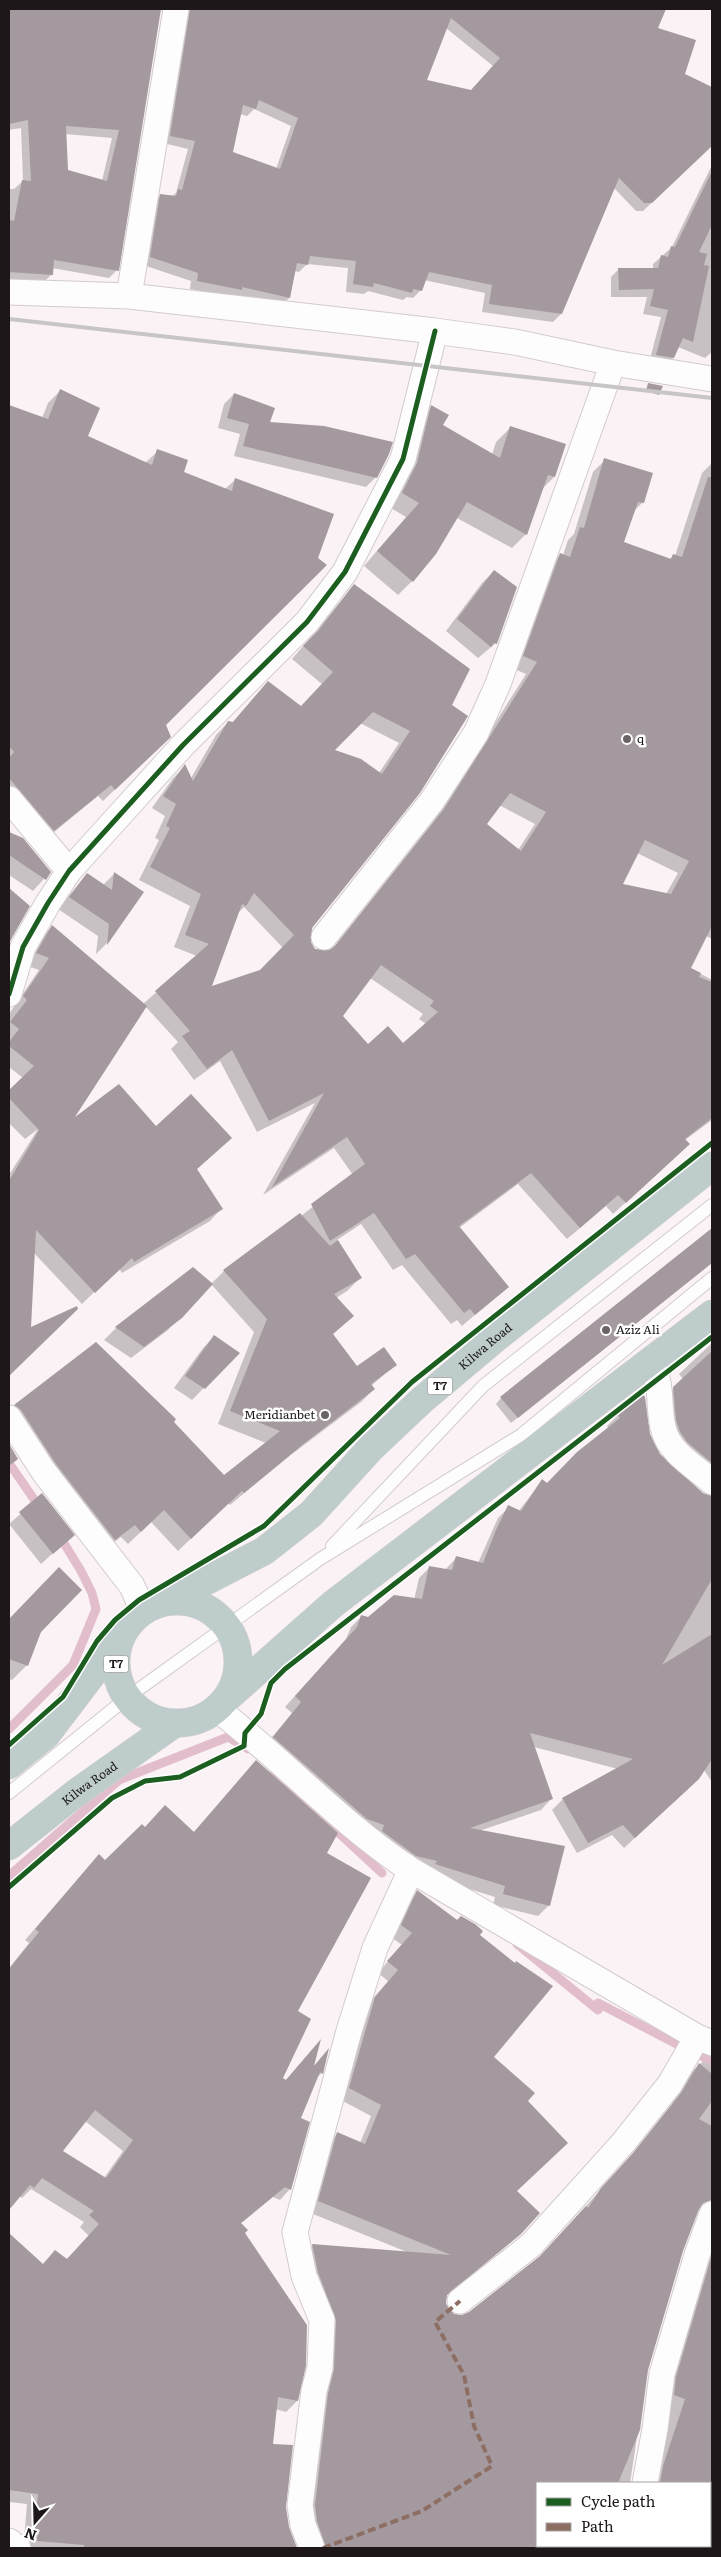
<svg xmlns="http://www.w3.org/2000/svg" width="721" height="2557" font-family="Literata,serif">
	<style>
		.shadow { fill: #0003; fill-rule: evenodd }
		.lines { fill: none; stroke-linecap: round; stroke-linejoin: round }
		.stream { stroke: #e2becd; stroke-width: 9 }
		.building { fill: #a4999e; fill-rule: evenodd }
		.lane-casing { stroke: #d2cbcd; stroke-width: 14 }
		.street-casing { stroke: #d2cbcd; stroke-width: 27 }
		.highway-casing { stroke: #d5d0d2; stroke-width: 29 }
		.lane { stroke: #fefdfe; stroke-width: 12 }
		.street { stroke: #fefdfe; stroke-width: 25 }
		.highway { stroke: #becdcc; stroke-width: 28 }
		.rail { stroke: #c7c5c5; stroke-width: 4 }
		.quiet { stroke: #8d6e63; stroke-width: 4; stroke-dasharray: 8 4; stroke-linecap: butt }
		.cycleway-casing { stroke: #fff; stroke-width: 8 }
		.cycleway { stroke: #1b5e20; stroke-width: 5 }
		.poi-dot { fill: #6a6466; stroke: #fff; stroke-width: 2 }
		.labels { text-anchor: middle; stroke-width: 5; stroke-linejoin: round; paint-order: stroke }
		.shield { fill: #fff; stroke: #615d5e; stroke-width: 1 }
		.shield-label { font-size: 11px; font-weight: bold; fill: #1d1719 }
		.poi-label { font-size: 12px; fill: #1d1719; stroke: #fff; text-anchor: start }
		.street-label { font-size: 12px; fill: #1d1719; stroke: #fff }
	</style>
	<rect width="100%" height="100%" fill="#faf2f5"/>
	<path class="shadow" d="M9,9H160L117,270L109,278L52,268V274L44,282L9,286V189H14L23,181L21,128L9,130ZM65,134L112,138L102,181L67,171Z
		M179,9H373L408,19L396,9H665L656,29L683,78L712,100V145L643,211H636L614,188L561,314L553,322L482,312L485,293L424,280L421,290L413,298L407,297L403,300L368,291L364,294L346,292L348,268L307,264L299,272L294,271L289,298L281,306L235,295L233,297L190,289L191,281L143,265L153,203L161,195L172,196L176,193L188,149L163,143ZM446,28L493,66L471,91L426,81ZM254,109L291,126L276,169L231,152L240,114L247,116Z
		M712,165V352L705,358L678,347L673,358L665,366L649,363L661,317L643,314L647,297H611V277L619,269H653V264L672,247Z
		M60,391L86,436L145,463L158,451L183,473L225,489L236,479L158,748L103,801L98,796L42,842L9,791V413L14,408L42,418L48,403Z
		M234,394L268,423L376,477L366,487L234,456L240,434L218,428L224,404Z
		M431,407L442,426L492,455L496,442L510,428L564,445L554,477L542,489L526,534L512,548L457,518L412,581L398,595L364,566L406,517L389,507L418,421Z
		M605,460L643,502L633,512L622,543L669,559L675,556L702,473L712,463V939L706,936L690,968L712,980V1120L685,1140L676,1156L613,1214L606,1206L567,1239L518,1184L459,1228L507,1287L462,1326L457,1320L451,1324L402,1265L393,1270L361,1224L337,1240L360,1278L347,1291L336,1298L332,1335L357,1368L395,1365L371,1386L374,1389L361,1402L292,1454L230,1505L228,1503L178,1551L151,1522L128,1544L121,1537L101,1552L9,1412L96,1343L224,1477L266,1443L218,1424L254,1332L211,1284L168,1330L131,1358L104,1340L116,1328L193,1268L211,1284L224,1271L300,1215L301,1216L353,1175L334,1148L263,1195L315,1103L257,1132L220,1061L194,1080L171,1049L178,1042L145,1006L70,1121L156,1127L218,1150L196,1170L221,1209L210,1221L122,1273L119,1268L82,1304L33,1252L30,1329L65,1321L9,1375V1175L38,1129L25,1139L9,1123V1091L23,1078L9,1067V1014L39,970L25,965L40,938L52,927L143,1004L197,956L174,947L190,906L139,880L159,840L155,838L165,816L152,808L173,778L185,766L191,778L216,735L228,722L232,723L268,682L301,707L323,685L292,659L354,586L468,669L312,927L310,943L315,950L322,953L332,949L432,823L526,674L512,668L548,567L560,555H563L568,540L574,534L593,472ZM360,723L399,743L379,773L333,750ZM499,805L535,824L518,850L485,824ZM637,853L678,873L666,894L621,884ZM244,907L283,948L260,971L209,988L238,913ZM370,978L423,1014L419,1019L426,1024L403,1044L368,1046L342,1016Z
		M494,571L496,643L478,658L446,631L482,583Z
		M14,836L50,872L33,891L9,875V840Z
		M87,874L103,885L114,874L142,892L106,944L96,954L98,936L58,909Z
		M9,889L28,906L9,941Z
		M712,1230V1263L511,1423L496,1404L501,1398Z
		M215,1336L238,1353L192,1400L174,1388L203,1348Z
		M712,1343V1485L677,1454L663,1399L683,1379L679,1374Z
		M642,1395L649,1435L660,1456L702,1494L712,1496V1782L704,1770L687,1790L624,1848L612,1835L577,1853L552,1810L563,1799L618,1769L534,1747L551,1799L541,1810L479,1831L549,1905L538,1916L493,1905L495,1897L425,1875L263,1748L292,1713L285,1707L346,1639L351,1627L362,1616L368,1618L414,1600L419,1578L430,1567L445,1570L456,1558L478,1563L498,1518L509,1507L518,1512L542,1481L547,1484L609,1429L607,1426L618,1415Z
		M42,1495L73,1535L41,1564L9,1524Z
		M59,1569L27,1665L12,1680L9,1679V1620Z
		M256,1762L325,1854L296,2011L281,2079L285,2081L318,2043L312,2068L327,2053L322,2073L316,2078L299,2119L290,2189L280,2200L273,2197L240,2224L297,2401L286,2412L275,2409L271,2445L288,2530L295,2548H27L28,2540L24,2539L27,2504L9,2502V2235L43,2265L66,2260L89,2236L80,2227L84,2222L31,2189L22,2198L19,2195L9,2208V1968L29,1943L25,1940L99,1856L105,1861L144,1828L193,1833ZM85,2121L123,2151L104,2178L61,2151Z
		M418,1892L478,1935L492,2057L526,2101L516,2192L520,2234L446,2296L444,2303L454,2315L462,2317L470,2313L537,2260L624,2164L671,2105L688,2075L707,2058L712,2057V2216L698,2210L682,2250L647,2372L630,2483H537V2546H614V2548H313L307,2533L324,2380L302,2256L313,2245L407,2252L308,2212L326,2145L337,2134L360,2143L371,2116L339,2099L364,2009L388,1981L378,1973L402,1945L391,1937L407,1903Z
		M712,2239V2548H629L627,2546H710V2483H651L666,2389Z"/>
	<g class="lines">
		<path class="stream" d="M9,1463L40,1508
			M9,1729L73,1665L96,1609L92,1593L81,1571L59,1535
			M274,1773L382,1873
			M9,1876L119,1780L228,1737L248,1749
			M517,1944L598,2010
			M598,2003L688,2050
			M703,2057L712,2061"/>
	</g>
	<path class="building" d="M9,9H161L119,271L54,260L53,275L9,272V220L14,221L22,180L31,181L28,120L9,124ZM66,126L119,130L107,181L68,170Z
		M190,9H666L658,28L696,40L685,74L712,87V146L652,203H644L619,178L562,314L489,304L492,285L429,272L422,291L413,289L412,293L374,283L373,287L353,284L356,261L310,256L308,265L297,263L290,298L242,287V290L197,281L198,273L150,257L160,194L176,196L178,189L182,190L195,141L170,136ZM451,18L500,58L471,90L427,80ZM259,100L298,118L280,169L233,152L243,105L256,109Z
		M712,171V225L699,252L707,254L704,265L709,266L693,342L683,338L674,358L656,355L668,310L650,306L654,289L619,290L618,268H658L661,255L668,257L671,246L675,247Z
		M648,383L663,386L659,395L646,391Z
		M60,389L100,408L88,436L152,465L157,449L188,460L184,472L232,491L235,478L334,514L318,558L327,565L166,725L171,737L115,790L111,785L54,831L9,778V758L14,752L9,746V405L48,419Z
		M234,393L275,408L270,422L324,426L393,442L389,454L377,478L243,446L249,424L227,418Z
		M431,405L449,415L443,425L500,458L510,426L566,444L555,477L548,475L527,535L467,502L436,554L413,582L377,551L419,503L402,493L417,463Z
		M604,458L653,473L644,503L638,502L624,542L671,559L673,554L682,557L708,477H712V926L691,968L701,973L699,977L712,982V1118L685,1139L690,1144L626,1203L618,1195L580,1228L531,1173L459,1226L509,1287L475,1315L470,1309L464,1313L415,1254L406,1259L374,1213L330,1241L311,1204L365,1164L347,1137L272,1187L324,1093L269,1121L232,1050L207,1069L182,1036L190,1031L155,991L209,944L185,935L201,894L150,867L170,828L166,826L176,804L163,796L185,764L193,781L228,721L233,722L268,681L301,706L333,672L303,646L318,631L354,584L470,669L452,705L468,716L420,793L312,928L311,942L315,949L329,950L335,946L444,809L537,662L523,656L560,553L570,557L580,527L584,528ZM373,712L410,731L382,774L361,759L335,750ZM510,793L546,812L521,851L487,824ZM645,840L689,861L671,894L623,884ZM254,893L294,935L260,970L212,986L242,904L246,906ZM381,965L434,1001L430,1006L438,1012L403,1043L388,1026L368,1044L343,1016Z
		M494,570L517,587L497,644L494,643L491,647L457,619Z
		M9,832L23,838L51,872L46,880L9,855Z
		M114,872L144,892L107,945L109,924L69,897L87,873L112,890Z
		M9,888L30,906L9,943Z
		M52,925L147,1006L75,1117L119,1084L156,1126L191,1094L232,1138L197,1169L223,1209L134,1262L132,1258L95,1293L36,1230L31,1327L77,1306L78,1309L9,1376V1181L39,1130L9,1098V1090L34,1066L9,1046V1042L19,1029L10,1022L27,1000L23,996L49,958L36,953Z
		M300,1213L330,1246L338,1240L362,1278L334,1294L354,1316L333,1334L357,1366L384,1347L397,1365L371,1384L375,1389L306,1442L244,1493L242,1491L191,1539L164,1510L141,1532L135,1525L115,1540L56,1464L21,1410L14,1405L96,1342L176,1419L174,1422L224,1475L280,1431L230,1411L267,1319L223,1270Z
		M712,1228V1263L518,1418L500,1397Z
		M193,1267L213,1284L182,1318L144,1347L115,1327Z
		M214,1335L240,1353L205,1389L185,1376Z
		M712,1351V1463L688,1443L680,1432L676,1420L673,1387Z
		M642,1393L645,1397L650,1434L660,1454L703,1493L712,1496V1579L662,1665L712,1634V1759L699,1779L635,1838L623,1825L588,1843L562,1798L633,1759L530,1733L553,1799L470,1828L565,1846L550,1906L503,1894L505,1886L435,1864L437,1861L416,1856L382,1831L384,1825L367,1819L273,1737L301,1702L295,1696L357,1627L361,1615L368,1617L394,1595L422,1599L429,1566L452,1570L456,1556L483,1563L496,1530L508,1505L521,1511L542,1479L547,1483L577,1452L620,1418L617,1414Z
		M9,1444L18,1459L9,1466Z
		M42,1493L75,1535L53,1554L19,1512Z
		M59,1567L82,1590L41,1632L28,1666L9,1659V1619Z
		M256,1760L338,1833L327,1853L371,1878L298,2011L311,2019L283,2078L286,2080L321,2039L314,2066L329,2048L323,2074L320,2072L301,2118L310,2122L291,2190L285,2187L241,2223L248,2230L245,2233L307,2325L306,2366L298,2401L278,2397L273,2444L293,2445L286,2507L289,2527L297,2548H84V2545L37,2541L38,2529H35L38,2494L9,2490V2233L43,2264L55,2250L67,2259L99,2224L89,2215L94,2211L42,2178L34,2188L30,2185L9,2210V1969L39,1932L35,1929L99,1854L105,1860L142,1824L145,1827L165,1805L194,1832ZM95,2110L133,2140L106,2178L63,2151Z
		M417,1890L457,1920L461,1916L475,1924L483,1931L480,1935L515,1963L516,1961L553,1986L494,2057L535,2093L528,2101L568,2143L517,2191L540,2213L521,2234L447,2295L446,2304L454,2314L462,2315L469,2312L540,2256L586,2206L588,2208L601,2188L634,2152L681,2093L699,2063L712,2074V2101L699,2119L712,2126V2200L703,2203L699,2209L683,2251L648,2370L640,2430L618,2483H537V2548H326L317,2521L315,2505L328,2394L334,2369L336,2321L318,2272L312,2244L451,2255L318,2201L337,2132L365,2144L381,2105L349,2088L375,1997L398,1970L387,1961L412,1933L401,1925Z
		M712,2255V2483H660L663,2466L685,2399L674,2395L676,2377Z"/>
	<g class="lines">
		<defs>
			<path id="lane" d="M332,1546L483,1386L712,1205
				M9,1793L128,1697L320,1559L521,1435L712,1278"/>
			<path id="street" d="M9,292L129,296L435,331L515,342L613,363L712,379
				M129,296L176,9
				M9,799L69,871
				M324,937L432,801L476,733L498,684L613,363
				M9,994L23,947L48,903L69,871L183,745L307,622L345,572L403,459L435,331
				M651,1363C664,1388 657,1407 664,1431C670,1453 696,1467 712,1482
				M9,1418L44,1472L132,1586L143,1611
				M217,1709C283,1760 341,1824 411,1870L697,2037L712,2043
				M460,2301L531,2245L623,2143L670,2084L697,2037
				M645,2483L655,2429L662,2374L697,2255L712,2214
				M9,2541L18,2548
				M312,2548L303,2525L300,2505L314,2391L320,2368L322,2320L304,2276L295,2232L349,2031L375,1948L411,1870
				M628,2548L629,2546"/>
			<g id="highway">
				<circle cx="177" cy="1662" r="61"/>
				<path id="s1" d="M167,1601L264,1551L311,1514L371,1448L422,1400L497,1337L712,1166"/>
				<path d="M227,1698L333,1604L712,1314"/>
				<path d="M9,1765L46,1735L119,1639"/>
				<path id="s2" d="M9,1846L76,1793L175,1723"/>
			</g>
		</defs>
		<use href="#lane" class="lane-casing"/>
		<use href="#street" class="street-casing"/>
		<use href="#highway" class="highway-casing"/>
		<use href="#lane" class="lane"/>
		<use href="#street" class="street"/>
		<use href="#highway" class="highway"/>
		<path class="rail" d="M9,319L712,398"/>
		<path class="quiet" d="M323,2548L422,2511L492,2466L474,2426L464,2375L435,2322L460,2301"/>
		<defs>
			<path id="cycleway" d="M9,994L23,947L48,903L69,871L183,745L307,622L345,572L403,459L435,331
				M9,1745L63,1697L97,1641L115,1620L139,1600L264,1526L412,1382L712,1143
				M9,1887L112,1798L145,1781L180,1777L244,1746L245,1733L261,1714L271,1683L285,1669L712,1337"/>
		</defs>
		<use href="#cycleway" class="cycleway-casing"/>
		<use href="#cycleway" class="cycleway"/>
	</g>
	<g class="poi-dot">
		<circle cx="627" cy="739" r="5"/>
		<circle cx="606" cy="1330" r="5"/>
		<circle cx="325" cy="1415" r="5"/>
	</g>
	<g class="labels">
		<g class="shield">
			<rect x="427.5" y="1377.5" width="25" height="17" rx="4"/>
			<rect x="103.5" y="1655.5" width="25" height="17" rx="4"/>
		</g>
		<g class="shield-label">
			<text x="440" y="1390">T7</text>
			<text x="116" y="1668">T7</text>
		</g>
		<g class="poi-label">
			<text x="637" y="743">q</text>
			<text x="616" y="1334">Aziz Ali</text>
			<text x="315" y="1419" text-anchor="end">Meridianbet</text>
		</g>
		<g class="street-label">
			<text dy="4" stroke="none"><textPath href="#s1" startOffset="411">Kilwa Road</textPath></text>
			<text dy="4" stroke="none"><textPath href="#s2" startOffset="102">Kilwa Road</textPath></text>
		</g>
	</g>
	<rect width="721" height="2557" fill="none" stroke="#1d1719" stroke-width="20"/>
	<rect x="536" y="2482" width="175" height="65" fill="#ffffff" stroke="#a5a2a3"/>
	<rect x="546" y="2498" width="25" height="8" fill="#1b5e20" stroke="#a5a2a3"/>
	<text x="581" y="2507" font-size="15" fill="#1d1719">Cycle path</text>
	<rect x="546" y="2523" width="25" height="8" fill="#8d6e63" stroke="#a5a2a3"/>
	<text x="581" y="2532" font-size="15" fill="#1d1719">Path</text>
	<g transform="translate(35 2522) rotate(200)" stroke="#ffffff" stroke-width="4" paint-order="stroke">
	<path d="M0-4L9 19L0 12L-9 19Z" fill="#1d1719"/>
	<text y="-8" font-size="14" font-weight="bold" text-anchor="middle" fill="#1d1719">N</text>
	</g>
</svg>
